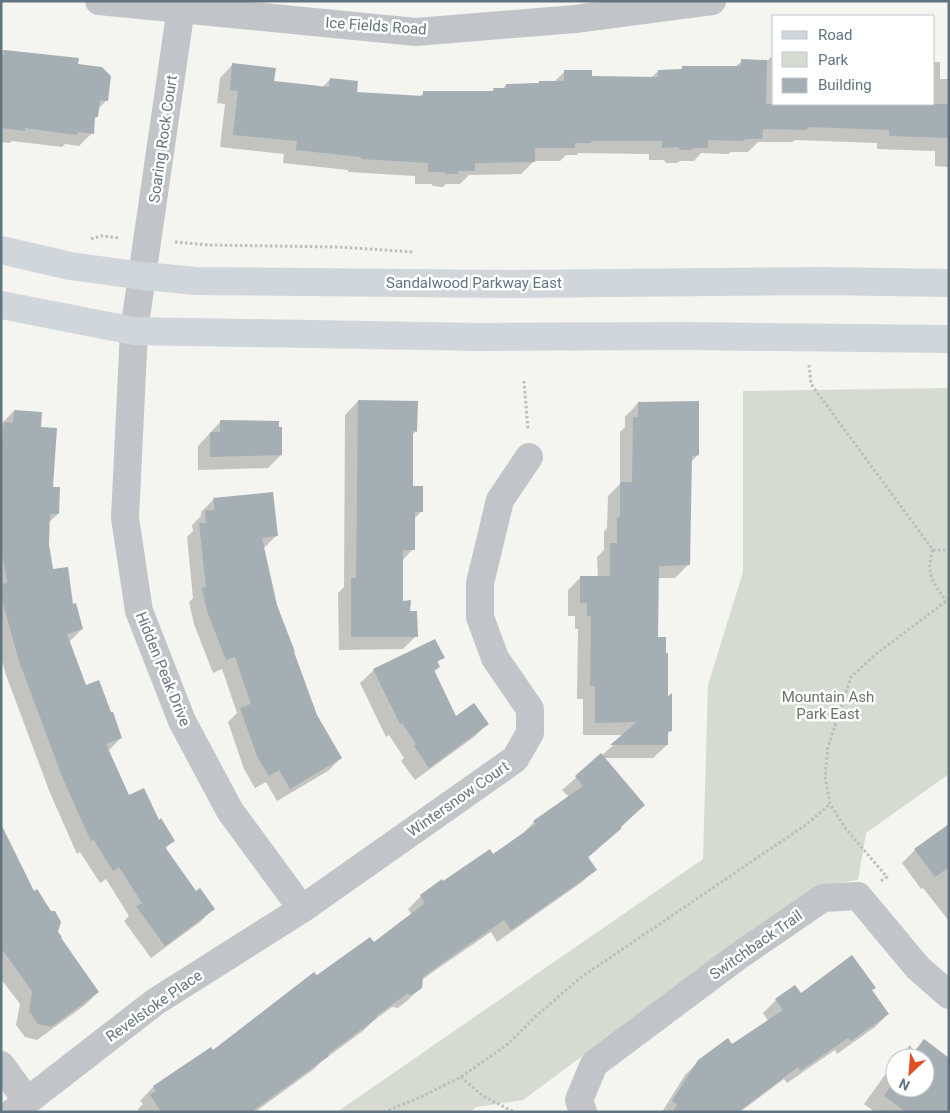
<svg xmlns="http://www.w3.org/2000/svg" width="950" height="1113" font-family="Roboto,sans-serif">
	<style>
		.green { fill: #d5dbd1 }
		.shadow { fill: #0003 }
		.building { fill: #a5aeb2 }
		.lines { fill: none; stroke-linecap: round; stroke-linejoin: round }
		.path { stroke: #bbbdbf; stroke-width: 3; stroke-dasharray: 2.5 2.5; stroke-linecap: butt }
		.street { stroke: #c1c5c8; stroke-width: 28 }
		.secondary { stroke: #d1d6da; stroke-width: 28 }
		.labels { text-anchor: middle; stroke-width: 5; stroke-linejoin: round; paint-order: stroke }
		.street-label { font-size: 15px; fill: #637480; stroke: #fff }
		.park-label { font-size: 15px; fill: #677862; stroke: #fff }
	</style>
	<rect width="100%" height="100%" fill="#f4f4f0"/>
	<path class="green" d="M949,388V774L866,833L858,880L816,887L757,927L523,1100L476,1107L470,1112H337L703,859L708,685L743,572V391Z"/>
	<path class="shadow" d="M1,50L78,59L77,65L107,100L97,110V117L94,119L92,133L79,146L65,144L62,147L12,141L10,143L1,142Z
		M774,54V104H934V62H940V79H949V167L935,166V151L877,149V143L795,140L792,142H758L748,152H731L728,154L701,153L694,161H680L677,163H666L664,160H649V154L578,153L577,155H566L560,161H534L521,174L469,175L460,184H446L443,187L433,186L431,184H415V176L348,172V170L283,163L284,154L220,147L225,104L217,103L220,78L233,64L273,82L322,88L330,79L355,94L419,97L424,93L491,92L494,89H502L506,85L554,82L565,71L591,78H651L658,71H679L683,67H735L742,61H767Z
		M358,401L416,431L412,435L411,488L422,511L414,519L413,549L402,561V602L409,612L416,636L403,649L339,650L338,593L344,587L345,415Z
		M638,403L698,455L690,463L688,565L675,578H657V638L670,731L666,735L667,745L653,758H603L644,805L607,841L587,858L595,869L582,882L497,942L491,932L437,969L422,980L421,987L407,1001L398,1008L392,1007L373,1021L363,1031L322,1061L314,1069L255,1112H139L138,1109L143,1104L140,1101L153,1087L211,1049L212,1051L317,977L374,943L412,915L408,909L421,896L493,856L521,835L534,822L569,797L562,790L625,735H583V699H577L578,629H575V616H568V590L581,577H598L597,557L604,550V532L607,528L608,496L620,484V432L625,427V417Z
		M14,411L40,428L58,514L48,523V544L52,570L72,605L82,629L69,642L85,686L121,738L108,751L128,797L158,821L173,841L165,849L196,893L213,909L200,922L151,958L124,921L129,916L106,879L100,883L80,852L77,854L50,793L6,675L1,657V424Z
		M221,421L281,455L268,468L198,470V446Z
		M214,499L276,536L263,549L275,605L316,716L341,758L328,771L277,801L266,782L255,788L244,769L228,722L237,713L222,669L213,673L194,624L189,602L193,598L187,537L193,531L192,525L201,516V512Z
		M443,657L437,663L439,667L434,672L456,718L487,724L474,737L415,780L401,761L404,758L389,735L386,737L360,683L374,670Z
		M949,826V921L923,888L921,889L902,863L915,850Z
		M1,827L33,893L57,932L98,992L85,1005L37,1040L25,1037L16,1025L20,1004L1,979Z
		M871,990L888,1014L875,1027L837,1054L835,1050L787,1083L784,1079L740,1112H662L685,1075L699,1061L732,1046L768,1021L763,1013L776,1000L801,995Z
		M924,1041L949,1112H875L864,1104L895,1061V1088H925V1058H897L910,1045L914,1051Z"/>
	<path class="building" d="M4,50L79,58L78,64L102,67L111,76L108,101L100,100L98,117H95L94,134L79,132L76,135L25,128V131L1,128V54L4,55Z
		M741,59L767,60L766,104H949V138L889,136V130L809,127L806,130L763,129L762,139H746L743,141L708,140V148H694L691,150H680L678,147L662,148V141H591V143H575V148H535V162L475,163V171H459L458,174H446L444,172H428V163L361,159V157L296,150L297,141L233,135L238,91L230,90L232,63L276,68L274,81L329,87L330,78L358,81L357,92L423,96V91H494L493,88H506V84L539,83V81H564V70H592V76L658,77V70L682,69V66H741Z
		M358,400L418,401L417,432L413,431V486H423V512H415V550H403V601L411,600L410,611H417L418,637H351V578H356Z
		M699,401V455L692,456L690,565L659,566L658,637H666V653H668V696L672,693V731L668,732V745H610L637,722L595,723V686H590L591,616H587V603H580V576H610V543H617V517H620V482H632L633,417H638V402Z
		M14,410L42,412L41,427L57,428L53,487H60L59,514H50L49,544L53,569L68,567L73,604L76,603L83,629L67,634L86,685L99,680L111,712H113L122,738L106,744L129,795L144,788L159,820L161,818L175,841L165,847L196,891L200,888L215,909L165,946L136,906L142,903L119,867L113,871L94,840L91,841L63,779L19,661L3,604L1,591V584L7,583L1,544V455L4,422L13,423Z
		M220,420L279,421V427H282V455L210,457V432H220Z
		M273,492L278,536L262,538L277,605L295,652H294L317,715L342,758L290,789L279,770L269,776L257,756L240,708L251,704L235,657L226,660L207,611L202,588L206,587L199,523H206L205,510H215L213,498Z
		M435,639L445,658L437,661L440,667L434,670L456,716L474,703L489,724L429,768L414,746L416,744L402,723L400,724L373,669Z
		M601,753L645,805L620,827L622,828L588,857L597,870L511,930L504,920L452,956L423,977L422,988L412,995L407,994L376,1016L377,1018L328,1054L329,1056L251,1112H161L150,1095L156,1091L153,1086L211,1047L213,1050L314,972L317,975L370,937L374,942L425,903L420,895L442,879L443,881L490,849L493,854L536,824L533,821L583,786L575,776Z
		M1,824L34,891L37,889L51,911H55L61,922L58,932L62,937L61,938L99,992L51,1027L38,1024L29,1011L32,991L1,948Z
		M949,824V867L935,877L914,849Z
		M852,955L876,988L872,990L889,1014L851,1041L848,1038L800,1071L798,1067L738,1112H673L677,1104L672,1101L698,1060L728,1038L732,1044L783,1010L775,999L795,985L801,993Z
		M924,1039L949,1058V1112H906L884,1096L895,1080V1088H925V1058H910Z"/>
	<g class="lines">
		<path class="path" d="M91,239L101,236L119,238
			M175,242L209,245L338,247L413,252
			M809,365L811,384L933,550C925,574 933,582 946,601
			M524,381L528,430
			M933,550H949
			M881,881L887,877L846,829L830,804L825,776L828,747L851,677L876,654L949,599
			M461,1077L483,1096L514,1112
			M384,1112L421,1097L461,1077L508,1044L536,1016L580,978L807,824L830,804"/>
		<path class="street" d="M99,1L416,32L575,19L712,1
			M182,1L134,331L125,518L139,611L182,721L230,811L302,909
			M1,1065L27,1101
			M13,1112L155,1002L302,909L515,759L530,733V709L495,658L480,617V583L500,500L529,457
			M583,1112L579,1100L594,1064L737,957L823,898L858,896L918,968L949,995"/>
		<path class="secondary" d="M1,250L70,266L143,276L197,281L510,284L823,281L949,283
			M1,305L134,331L478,337L685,336L949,339"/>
	</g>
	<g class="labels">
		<g class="street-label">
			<text transform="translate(376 26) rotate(4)" y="5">Ice Fields Road</text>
			<text transform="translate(163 139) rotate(-82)" y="5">Soaring Rock Court</text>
			<text x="474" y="288">Sandalwood Parkway East</text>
			<text transform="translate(163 669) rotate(68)" y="5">Hidden Peak Drive</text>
			<text transform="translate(458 799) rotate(-35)" y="5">Wintersnow Court</text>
			<text transform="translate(756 945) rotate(-35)" y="5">Switchback Trail</text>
			<text transform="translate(154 1006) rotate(-35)" y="5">Revelstoke Place</text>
		</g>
		<g class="park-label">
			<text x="828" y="702">Mountain Ash<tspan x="828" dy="17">Park East</tspan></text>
		</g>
	</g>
	<rect width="950" height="1113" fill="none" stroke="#637480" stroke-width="5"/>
	<rect x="772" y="15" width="162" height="90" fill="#ffffff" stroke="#c1c7cc"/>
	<rect x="782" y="31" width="25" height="8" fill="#d1d6da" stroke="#c1c7cc"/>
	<text x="818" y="40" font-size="15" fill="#637480">Road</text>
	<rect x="782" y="52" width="25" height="15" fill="#d5dbd1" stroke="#c1c7cc"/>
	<text x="818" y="65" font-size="15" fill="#637480">Park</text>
	<rect x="782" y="78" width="25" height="15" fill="#a5aeb2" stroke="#c1c7cc"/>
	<text x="818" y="90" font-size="15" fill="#637480">Building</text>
	<g transform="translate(910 1073) rotate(206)"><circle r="24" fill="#ffffff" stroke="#c1c7cc"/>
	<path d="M0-4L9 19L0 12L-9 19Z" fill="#df4f25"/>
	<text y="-8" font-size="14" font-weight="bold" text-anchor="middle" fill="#637480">N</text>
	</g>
</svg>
